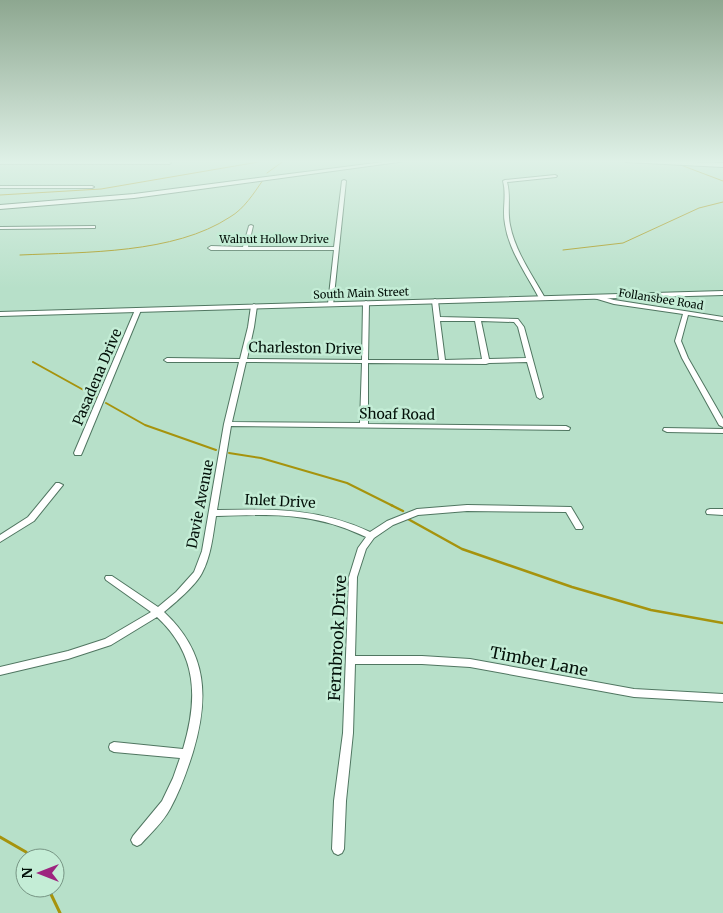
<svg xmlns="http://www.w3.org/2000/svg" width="723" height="913" font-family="Merriweather,serif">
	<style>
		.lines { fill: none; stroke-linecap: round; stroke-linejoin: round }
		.stream-far3 { stroke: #a6930d; stroke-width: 1 }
		.stream-far2 { stroke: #a6930d; stroke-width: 2 }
		.stream-far1 { stroke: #a6930d; stroke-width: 2.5 }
		.stream { stroke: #a6930d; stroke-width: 3 }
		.minor-casing { stroke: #507661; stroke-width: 2 }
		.major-casing { stroke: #507661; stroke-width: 2 }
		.highway-casing { stroke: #507661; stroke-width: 2 }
		.minor { fill: #fff; fill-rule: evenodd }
		.major { fill: #fff; fill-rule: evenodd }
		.highway { fill: #fff; fill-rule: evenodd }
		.labels { text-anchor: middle; stroke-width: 5; stroke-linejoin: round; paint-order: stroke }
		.far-street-label { font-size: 11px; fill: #031009; stroke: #c4edd6 }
		.street-label { font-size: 14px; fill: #031009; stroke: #c4edd6 }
		.near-street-label { font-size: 16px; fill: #031009; stroke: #c4edd6 }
	</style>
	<rect width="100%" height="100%" fill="#b7e0c9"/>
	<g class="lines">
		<path class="stream-far3" d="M678,164L723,181
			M267,173L285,160
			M0,195L101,189L270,160
			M563,250L623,243L699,208L723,202
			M20,255C85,252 174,254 230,217C244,209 254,193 263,180
			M33,362L35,363"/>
		<path class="stream-far2" d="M33,362L98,398
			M106,403L145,425L216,450
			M229,453L261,458L347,483L393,506"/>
		<path class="stream-far1" d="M391,505L403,511
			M408,519L462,549L572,587L651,610L723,623"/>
		<path class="stream" d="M0,837L26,852L30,858
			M48,888L60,913"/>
		<defs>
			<path id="minor" d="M0,162H169L171,163L169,164H0Z
				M555,175L557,176L556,177L507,182C511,196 507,210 510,225C515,251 532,275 545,298L542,300L539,298C527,275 509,251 505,224C502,209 507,196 503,181L505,180Z
				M344,180L346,181L333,305H329L328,304L334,250H211L208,248L211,246L243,247L249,226L251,225L253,226L248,247H334L342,181Z
				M0,186H92L94,187L92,188H0Z
				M95,226V228H93L0,229V227Z
				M596,295L614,300L723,317V321L688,315L681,341L688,358L723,419V427L719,425L682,358L675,341L683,314L614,304L594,298L593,297Z
				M435,299L438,301L440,317L518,319L524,327L543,397L540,399L537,397L527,362L489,363L486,364L368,363V424L566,426L570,428L569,430L231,426L217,510C273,509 319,508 370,532L387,521L417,509L467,505L571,507L583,527L582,529H576L566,512L467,511L418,515L393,525L374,538L366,549L357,577L355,656H422L470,659L634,689L723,694V702L634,697L470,667L422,664H355L353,733L346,801L344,849L342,853L338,855L334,853L332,849L334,801L343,733L349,577L358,548L366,537C314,512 272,514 216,516C213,535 211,556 202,573C196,585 175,603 164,612C208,653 209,698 193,752C187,771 180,791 170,809C163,822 151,833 141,844L137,846L133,844L131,840L133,836L162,801L173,778L180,758L114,752L110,750L109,747L110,744L114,742L183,749C198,699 198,655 157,617L111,645L68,659L0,675V667L68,651L105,639L151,612L106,580L105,578L106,576H112L158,607L176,592L194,572L202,551L224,424L239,362H167L164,360L167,358L240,359L248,327L251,306L254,304L257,306L254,327L247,359L362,360L363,303L366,301L369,303L368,360H439L432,301ZM440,321H475L482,359L445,360ZM481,321L514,322L518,327L526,358L489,359ZM246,362L362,363L360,423L232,422Z
				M138,308L141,310L82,453L81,455H75L74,453L135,310Z
				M664,428L723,429V433L667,432L663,430Z
				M56,483H59L63,485L34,521L0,542V535L28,517Z
				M710,509H723V515L707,514L706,512L707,510Z"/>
			<path id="major" d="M723,291V295L0,316V312Z"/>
			<path id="highway" d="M399,160H413L134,198L0,209V205L134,194Z
				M623,160L723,163V167L626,162Z"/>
		</defs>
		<use href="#minor" class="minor-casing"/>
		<use href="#major" class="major-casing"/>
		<use href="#highway" class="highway-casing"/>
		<use href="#minor" class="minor"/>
		<use href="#major" class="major"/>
		<use href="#highway" class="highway"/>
	</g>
	<linearGradient id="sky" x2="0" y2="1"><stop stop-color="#8da790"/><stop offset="0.56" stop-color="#dff1e7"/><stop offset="1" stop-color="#dff1e7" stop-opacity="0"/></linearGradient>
	<rect width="723" height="288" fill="url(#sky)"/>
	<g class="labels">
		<g class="far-street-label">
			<text x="274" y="243">Walnut Hollow Drive</text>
			<text transform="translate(361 293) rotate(-2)" y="4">South Main Street</text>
			<text transform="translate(661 299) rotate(9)" y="4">Follansbee Road</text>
		</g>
		<g class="street-label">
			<text transform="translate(305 348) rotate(1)" y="5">Charleston Drive</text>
			<text transform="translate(97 377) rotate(-67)" y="5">Pasadena Drive</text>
			<text transform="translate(397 414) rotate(1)" y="5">Shoaf Road</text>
			<text transform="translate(280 501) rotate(3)" y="5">Inlet Drive</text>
			<text transform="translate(200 504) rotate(-79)" y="5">Davie Avenue</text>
		</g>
		<g class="near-street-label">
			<text transform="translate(337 638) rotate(-87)" y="6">Fernbrook Drive</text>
			<text transform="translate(539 661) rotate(11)" y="6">Timber Lane</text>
		</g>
	</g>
	<g transform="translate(40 873) rotate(270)"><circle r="24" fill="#c4edd6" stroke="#779584"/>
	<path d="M0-4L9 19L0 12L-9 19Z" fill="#9d257f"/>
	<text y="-8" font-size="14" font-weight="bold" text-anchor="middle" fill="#031009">N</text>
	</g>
</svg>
